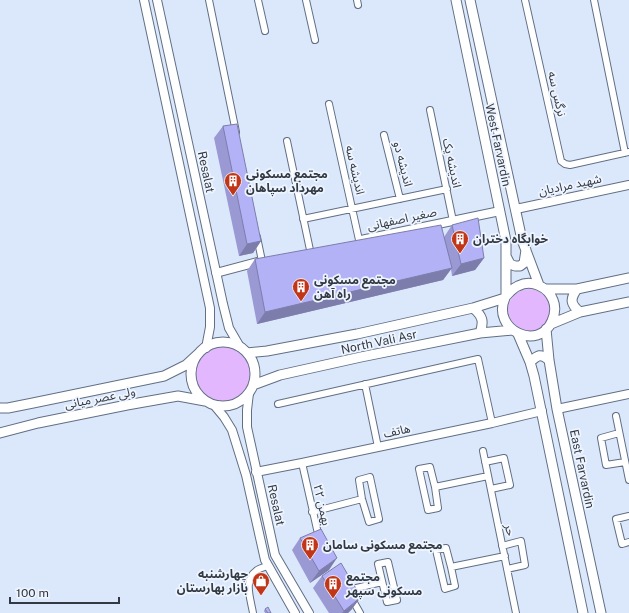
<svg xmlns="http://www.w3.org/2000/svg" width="629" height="613" font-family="'Public Sans','Noto Sans Arabic',sans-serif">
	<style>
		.green { fill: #e3b7fe }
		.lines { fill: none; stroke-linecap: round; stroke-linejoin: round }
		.minor-casing { stroke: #616f84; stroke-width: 8 }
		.tertiary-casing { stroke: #616f84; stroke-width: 10 }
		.secondary-casing { stroke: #616f84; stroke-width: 11 }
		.minor { stroke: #fff; stroke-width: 6 }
		.tertiary { stroke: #fff; stroke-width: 8 }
		.secondary { stroke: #fff; stroke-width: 9 }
		.wall { fill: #9a99d4 }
		.shaded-wall { fill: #7d7dac }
		.building { fill: #b3b2f6; stroke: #7d7dac }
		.labels { text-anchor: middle; stroke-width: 3.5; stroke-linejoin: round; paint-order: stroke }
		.street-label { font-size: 12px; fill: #333943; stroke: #eef5ff }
		.poi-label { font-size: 12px; font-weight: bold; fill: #333943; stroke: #eef5ff; text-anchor: start }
	</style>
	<rect width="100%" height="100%" fill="#dbe8fc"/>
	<path class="green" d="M508 310a21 21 0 1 1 42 0a21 21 0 1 1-42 0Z
		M195 375a28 28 0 1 1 56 0a28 28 0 1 1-56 0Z"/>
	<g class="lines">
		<defs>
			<path id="minor" d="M209,0L236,132
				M258,0L265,31
				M306,0L315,40
				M357,0L358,5
				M525,0L561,161L565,164L570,165L629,152
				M594,0L625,153
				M329,104L359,240
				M430,110L453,221
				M384,135L400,199
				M287,141L310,250
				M303,219L447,189
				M257,237L262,261
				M365,384L378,447
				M278,404L478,359L492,423
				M616,416L629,480
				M619,433L601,438L606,465L625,462
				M483,451L516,613
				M485,462L504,458L510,485L491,489
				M302,463L319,538
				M430,467L435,487L438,508L428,510L419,469Z
				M370,477L379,519L369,522L362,499L359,480Z
				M435,487L488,476
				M312,512L362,499
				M629,516L616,519L622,544L629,542
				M502,546L521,541L525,565L507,569
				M446,548L451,567L455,586L445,589L436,550Z
				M388,562L397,600L387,602L378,564Z
				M451,567L505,556
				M348,590L382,582
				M352,599L360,613
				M253,613C251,600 243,580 256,571C259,568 264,567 268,566"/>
			<path id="tertiary" d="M144,0L210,308V327L206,348
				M157,0L223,304L229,328L240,347
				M516,209L629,185
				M361,240L500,211
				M216,273L261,261
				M249,393L247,410V427L275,555L309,613
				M214,405L224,417L232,430L246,475L265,560L295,613
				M557,409L629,394
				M256,472L302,463L492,423L542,411"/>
			<path id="secondary" d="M456,0L506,241V296
				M470,0L522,240L539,285
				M507,258L510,264L515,266H520L524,263L526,250
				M546,289H577L629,278
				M577,289C570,299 570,304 580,312
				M505,298C491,330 539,352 552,321C555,314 556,307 553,300C548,287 532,279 518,286C513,288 510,292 506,296
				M473,308C483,316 484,322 480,333
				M551,324L580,312L629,302
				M546,329L549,360L557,409L601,613
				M518,334L530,362L534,376L583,613
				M191 374a32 32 0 1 1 64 0a32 32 0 1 1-64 0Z
				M247,353L267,351L357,334L473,308L505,298
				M530,362C538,355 540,353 549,360
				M253,385L280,375L361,357L480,333L512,330
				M0,408H8L33,403L164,376L186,365L199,353
				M0,433L38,423L127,405L178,396L205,401"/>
		</defs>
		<use href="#minor" class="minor-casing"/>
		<use href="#tertiary" class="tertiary-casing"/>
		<use href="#secondary" class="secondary-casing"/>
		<use href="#minor" class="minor"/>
		<use href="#tertiary" class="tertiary"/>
		<use href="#secondary" class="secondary"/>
	</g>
	<path class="wall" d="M223,126L261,241L253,253L239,256L214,138Z
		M452,225L484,258L475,270L452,276L451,269L443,280L257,324L247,271L255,259L444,237Z
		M300,538L329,570L310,583L292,550Z
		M322,576L352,609L348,613H329L313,588Z
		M265,609L271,613H265L264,611Z"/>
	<path class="shaded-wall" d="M261,241L253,253L239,256L247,244Z
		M484,258L475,270L452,276L461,264Z
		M452,268L443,280L257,324L265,312Z
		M337,558L329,570L310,583L319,571Z
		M361,597L352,609L348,613H342L344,611Z"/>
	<path class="building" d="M237,124L261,241L247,244L223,126Z
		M478,218L484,258L461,264L452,225Z
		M441,225L452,268L265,312L255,259Z
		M321,529L337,558L319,571L300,538Z
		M341,563L361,597L344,611L322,576Z
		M268,607L271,613H268L265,609Z"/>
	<defs>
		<symbol id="building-pin" viewBox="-11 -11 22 30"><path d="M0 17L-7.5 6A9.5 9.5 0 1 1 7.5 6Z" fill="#c13617" stroke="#eef5ff"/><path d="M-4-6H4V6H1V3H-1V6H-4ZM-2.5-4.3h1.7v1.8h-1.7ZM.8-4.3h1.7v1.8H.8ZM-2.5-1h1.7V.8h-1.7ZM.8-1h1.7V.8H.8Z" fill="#fff"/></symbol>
		<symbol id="shop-pin" viewBox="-11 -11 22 30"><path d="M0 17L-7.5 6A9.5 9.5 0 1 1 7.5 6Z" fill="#c13617" stroke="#eef5ff"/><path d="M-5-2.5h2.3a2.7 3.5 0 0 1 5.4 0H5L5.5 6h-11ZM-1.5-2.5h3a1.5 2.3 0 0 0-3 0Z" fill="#fff"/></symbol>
	</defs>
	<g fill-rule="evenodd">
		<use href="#building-pin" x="223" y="171" width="20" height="27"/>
		<use href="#building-pin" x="450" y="229" width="20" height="27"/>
		<use href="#building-pin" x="291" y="277" width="20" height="27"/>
		<use href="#building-pin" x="300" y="535" width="20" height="27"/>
		<use href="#shop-pin" x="251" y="571" width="20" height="27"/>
		<use href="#building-pin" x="323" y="574" width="20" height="27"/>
	</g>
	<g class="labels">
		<g class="street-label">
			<text transform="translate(557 94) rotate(77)" y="4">نرگس سه</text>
			<text transform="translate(498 145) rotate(78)" y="4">West Farvardin</text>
			<text transform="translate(452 163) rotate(78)" y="4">اندیشه یک</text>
			<text transform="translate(403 164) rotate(76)" y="4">اندیشه دو</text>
			<text transform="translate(355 170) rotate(77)" y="4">اندیشه سه</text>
			<text transform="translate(206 172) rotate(78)" y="4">Resalat</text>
			<text transform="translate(570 185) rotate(-12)" y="4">شهید مرادیان</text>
			<text transform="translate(402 219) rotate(-12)" y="4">صغیر اصفهانی</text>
			<text transform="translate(379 342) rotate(-12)" y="4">North Vali Asr</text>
			<text transform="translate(100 398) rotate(-11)" y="4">ولی عصر میانی</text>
			<text transform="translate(397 431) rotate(-12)" y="4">هاتف</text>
			<text transform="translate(582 469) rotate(78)" y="4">East Farvardin</text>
			<text transform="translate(276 505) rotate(77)" y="4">Resalat</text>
			<text transform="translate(322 505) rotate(77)" y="4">۲۲ بهمن</text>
			<text transform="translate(510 530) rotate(78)" y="4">حر</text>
		</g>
		<g class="poi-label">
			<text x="246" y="178">مجتمع مسکونی<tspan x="246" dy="14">مهرداد سپاهان</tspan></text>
			<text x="473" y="243">خوابگاه دختران</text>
			<text x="314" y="284">مجتمع مسکونی<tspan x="314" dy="14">راه آهن</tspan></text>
			<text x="323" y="549">مجتمع مسکونی سامان</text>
			<text x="248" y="578" text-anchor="end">چهارشنبه<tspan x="248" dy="14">بازار بهارستان</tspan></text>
			<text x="346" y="581">مجتمع<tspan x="346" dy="14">مسکونی سپهر</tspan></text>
		</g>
	</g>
	<path d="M10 597v6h109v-6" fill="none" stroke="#333943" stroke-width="2"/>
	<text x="16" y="597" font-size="12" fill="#333943" stroke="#eef5ff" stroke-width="3" paint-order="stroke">100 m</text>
</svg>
